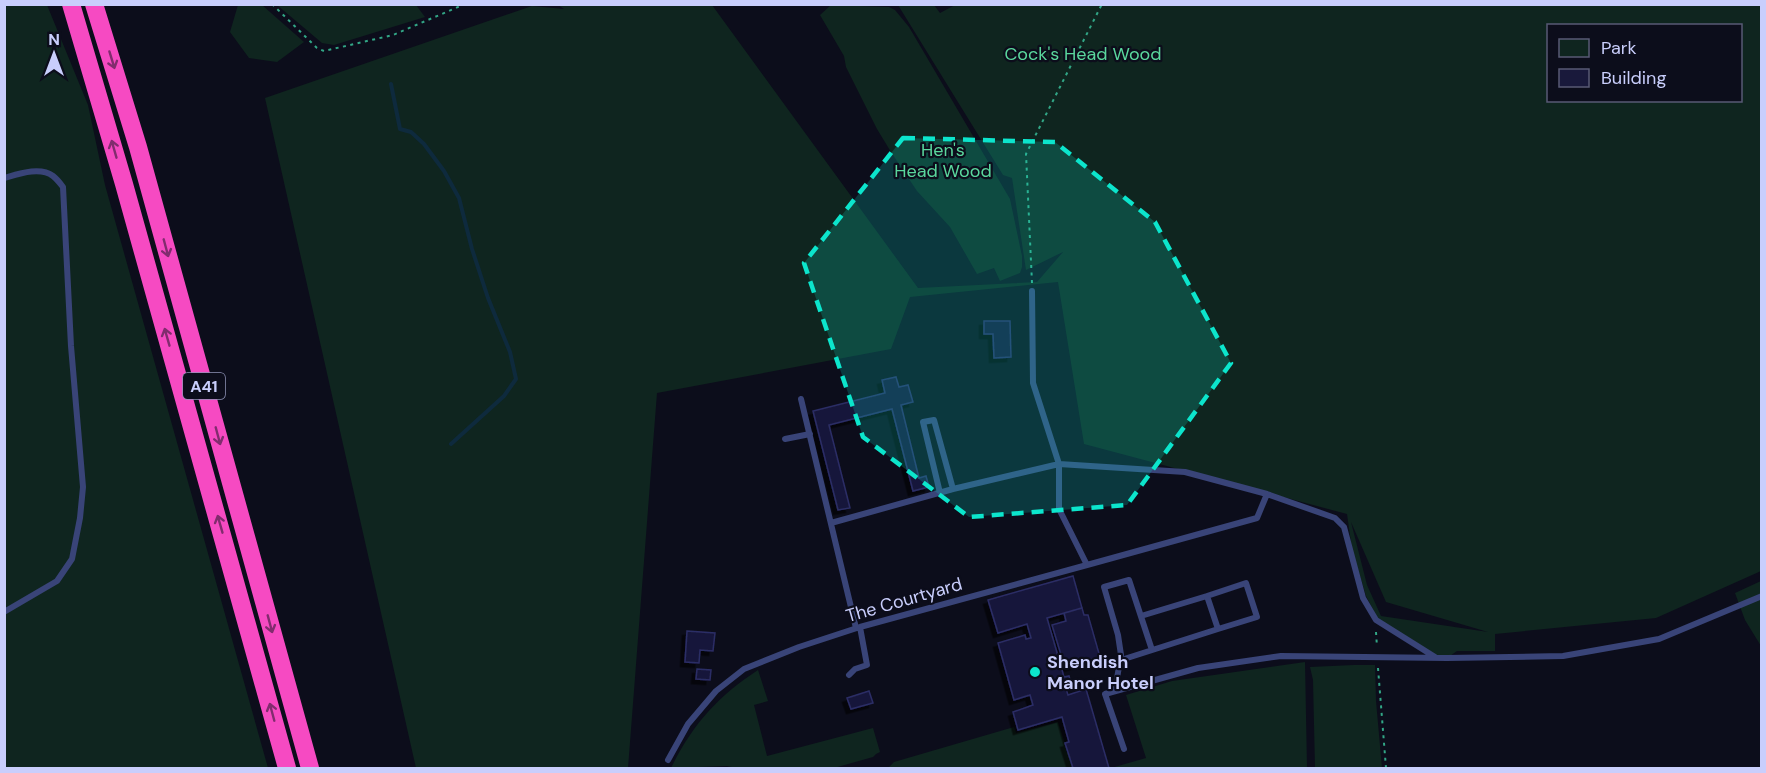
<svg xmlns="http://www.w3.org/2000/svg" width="1766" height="773" font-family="'DM Sans',sans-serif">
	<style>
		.green { fill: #0f251f; fill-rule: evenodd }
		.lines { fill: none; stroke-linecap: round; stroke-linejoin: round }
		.stream { stroke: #0e2a3d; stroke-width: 4 }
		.building { fill: #19193b; stroke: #2c2d66; stroke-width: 1.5; filter: url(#shadow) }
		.path { stroke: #32a686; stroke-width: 2; stroke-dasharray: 3 4.5; stroke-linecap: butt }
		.lane { stroke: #394478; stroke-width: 6 }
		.highway { stroke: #f64ac2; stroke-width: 18 }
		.oneway { stroke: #812c6e }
		.marked { fill: #0ce5cc; fill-opacity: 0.2; stroke: #0ce5cc; stroke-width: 4.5; stroke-dasharray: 12 8; stroke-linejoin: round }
		.poi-dot { fill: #0ce5cc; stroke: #0c0d1b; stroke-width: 2 }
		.labels { text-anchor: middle; stroke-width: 4.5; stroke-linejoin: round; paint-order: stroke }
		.shield { fill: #0c0d1b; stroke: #9094b8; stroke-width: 1.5 }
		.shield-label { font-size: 16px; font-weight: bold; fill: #c9cefc }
		.park-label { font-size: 18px; fill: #5ad79d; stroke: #0c0d1b }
		.street-label { font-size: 18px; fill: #c9cefc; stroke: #0c0d1b }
		.poi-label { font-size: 18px; font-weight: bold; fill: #c9cefc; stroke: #0c0d1b; text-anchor: start }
	</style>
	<defs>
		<filter id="shadow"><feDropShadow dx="-4.5" dy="4.5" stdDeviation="0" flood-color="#0009"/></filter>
	</defs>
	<rect width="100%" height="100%" fill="#0c0d1b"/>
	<path class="green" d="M957,4L1761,5V571L1656,618L1495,634V651H1457L1447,658L1425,652L1378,619L1366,596L1352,549L1347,514L1084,444L1058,282L910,297L891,349L657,393L628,768H416L265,98L532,6L564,9L558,5H712L918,288L1037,282L1063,252L1026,270L1012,178L1003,175L898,5H934L940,13ZM1548,26H1740V100H1548ZM1351,522L1386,602L1488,632L1381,616L1367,585Z
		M5,5H47L88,105L105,185L268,768H5Z
		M238,5H262L304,42L277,62L249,58L230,32Z
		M277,5H416L425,17L334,45L322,43Z
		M831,5L889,7L895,10L909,27L1010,199L1022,256V267L1020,273L1000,281L994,268L977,274L950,227L917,191L891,152L877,129L846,67L844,56L820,15Z
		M1761,581V646L1745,620L1735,593Z
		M1305,662L1307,768H1111L1146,758L1126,695L1172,681Z
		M1354,665H1375L1376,701L1382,768H1315L1313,680L1310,667Z
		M758,670L768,701L754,705L767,756L873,728L880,752L876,754L873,757L834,768H736L727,766L671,768C693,724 717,697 758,670Z
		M1058,722L1073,768H888L894,762L1014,727L1016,733Z"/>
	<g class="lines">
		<path class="stream" d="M391,84L400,129L411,132L424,144L444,171L459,198L472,249L488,298L510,352L516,379L504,396L451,444"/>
	</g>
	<path class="building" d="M984,321H1010L1011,357L994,358L993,334H984Z
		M896,377L899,387L908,385L913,402L901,405L919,478L926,476L929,487L913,491L892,409L829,425L850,508L838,510L813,411L885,393L882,380Z
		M1073,576L1082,608L1047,618L1064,677L1069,676L1071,684L1065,685L1068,695L1086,689L1109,768H1073L1065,743L1069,742L1062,717L1018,730L1013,712L1033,705L1030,695L1014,700L998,643L1025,635L1026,639L1031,638L1027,624L998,633L988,600Z
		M1082,608L1084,615H1088L1100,657L1065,668L1052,625L1066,621L1064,613Z
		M687,631L715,633L713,651L700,650L699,663L685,662Z
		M697,669L711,670L710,680L696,679Z
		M869,691L873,703L851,709L847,698Z"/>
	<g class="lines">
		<path class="path" d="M272,4L317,48L324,51L393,35L465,4
			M1032,283L1026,154L1102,4
			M1376,632L1377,647
			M1378,668L1386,768"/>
		<path class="lane" d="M4,178C18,174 40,166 53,176C57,179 60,183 63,187L71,346L83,487L80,518L72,559L57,581L4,612
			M1032,291L1033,383L1059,464L1185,472L1267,494L1335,518L1344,527L1363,598L1376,620L1435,657
			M801,399L856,628
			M785,439L810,434
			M940,493L923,422L934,420L953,489
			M1087,565L1257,518L1267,494
			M1207,596L1246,583L1257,617L1218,629
			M1121,660L1218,629L1207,596L1141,616
			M849,675L855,669L867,665L860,627
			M1115,690L1121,655L1118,635L1104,587L1129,580L1152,650
			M1124,749L1105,694L1198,668L1281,656L1447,658L1563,656L1659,639L1762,596
			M668,760L688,724L716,691L744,669L799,647L860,627L1087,565L1059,509V464L953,489L831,523"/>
		<path class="highway" d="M71,4L124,184L287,768
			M94,4L138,147L310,768"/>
	</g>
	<defs><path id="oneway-shaft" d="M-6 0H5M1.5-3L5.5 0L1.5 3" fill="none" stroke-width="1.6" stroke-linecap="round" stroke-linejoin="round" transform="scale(1.5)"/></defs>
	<g class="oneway">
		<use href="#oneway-shaft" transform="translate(112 60) rotate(73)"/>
		<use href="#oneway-shaft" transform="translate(114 149) rotate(-106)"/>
		<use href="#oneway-shaft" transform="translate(166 248) rotate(75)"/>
		<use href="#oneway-shaft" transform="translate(167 337) rotate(-106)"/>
		<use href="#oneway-shaft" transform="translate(218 436) rotate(75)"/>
		<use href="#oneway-shaft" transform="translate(220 524) rotate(-106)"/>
		<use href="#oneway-shaft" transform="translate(270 624) rotate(75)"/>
		<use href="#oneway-shaft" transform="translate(272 712) rotate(-105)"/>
	</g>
	<path class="marked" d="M903,138L1055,142L1155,222L1231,363L1127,505L969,517L863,437L804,263Z"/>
	<circle class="poi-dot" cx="1035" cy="672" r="6"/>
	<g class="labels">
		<rect class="shield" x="183" y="373" width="42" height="26" rx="4.5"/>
		<g class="shield-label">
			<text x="204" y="392">A41</text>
		</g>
		<g class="park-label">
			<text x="1083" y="60">Cock's Head Wood</text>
			<text x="943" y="156">Hen's<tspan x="943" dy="21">Head Wood</tspan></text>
		</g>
		<g class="street-label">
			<text transform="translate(904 600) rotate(-16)" y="6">The Courtyard</text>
		</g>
		<g class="poi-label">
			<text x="1047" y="668">Shendish<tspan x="1047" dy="21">Manor Hotel</tspan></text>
		</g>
	</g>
	<rect width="1766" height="773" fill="none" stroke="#c9cefc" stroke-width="12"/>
	<rect x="1547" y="24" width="195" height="78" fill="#0c0d1b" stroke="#585a75" stroke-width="1.5"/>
	<rect x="1559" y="39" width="30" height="18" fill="#0f251f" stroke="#585a75" stroke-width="1.5"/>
	<text x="1601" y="54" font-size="18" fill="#c9cefc">Park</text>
	<rect x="1559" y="69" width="30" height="18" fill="#19193b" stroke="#585a75" stroke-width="1.5"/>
	<text x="1601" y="84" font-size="18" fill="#c9cefc">Building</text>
	<g transform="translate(54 54)" stroke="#0c0d1b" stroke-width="4.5" paint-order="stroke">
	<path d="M0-4.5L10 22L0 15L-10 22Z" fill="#c9cefc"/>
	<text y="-9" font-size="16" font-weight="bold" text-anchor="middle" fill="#c9cefc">N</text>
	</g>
</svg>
